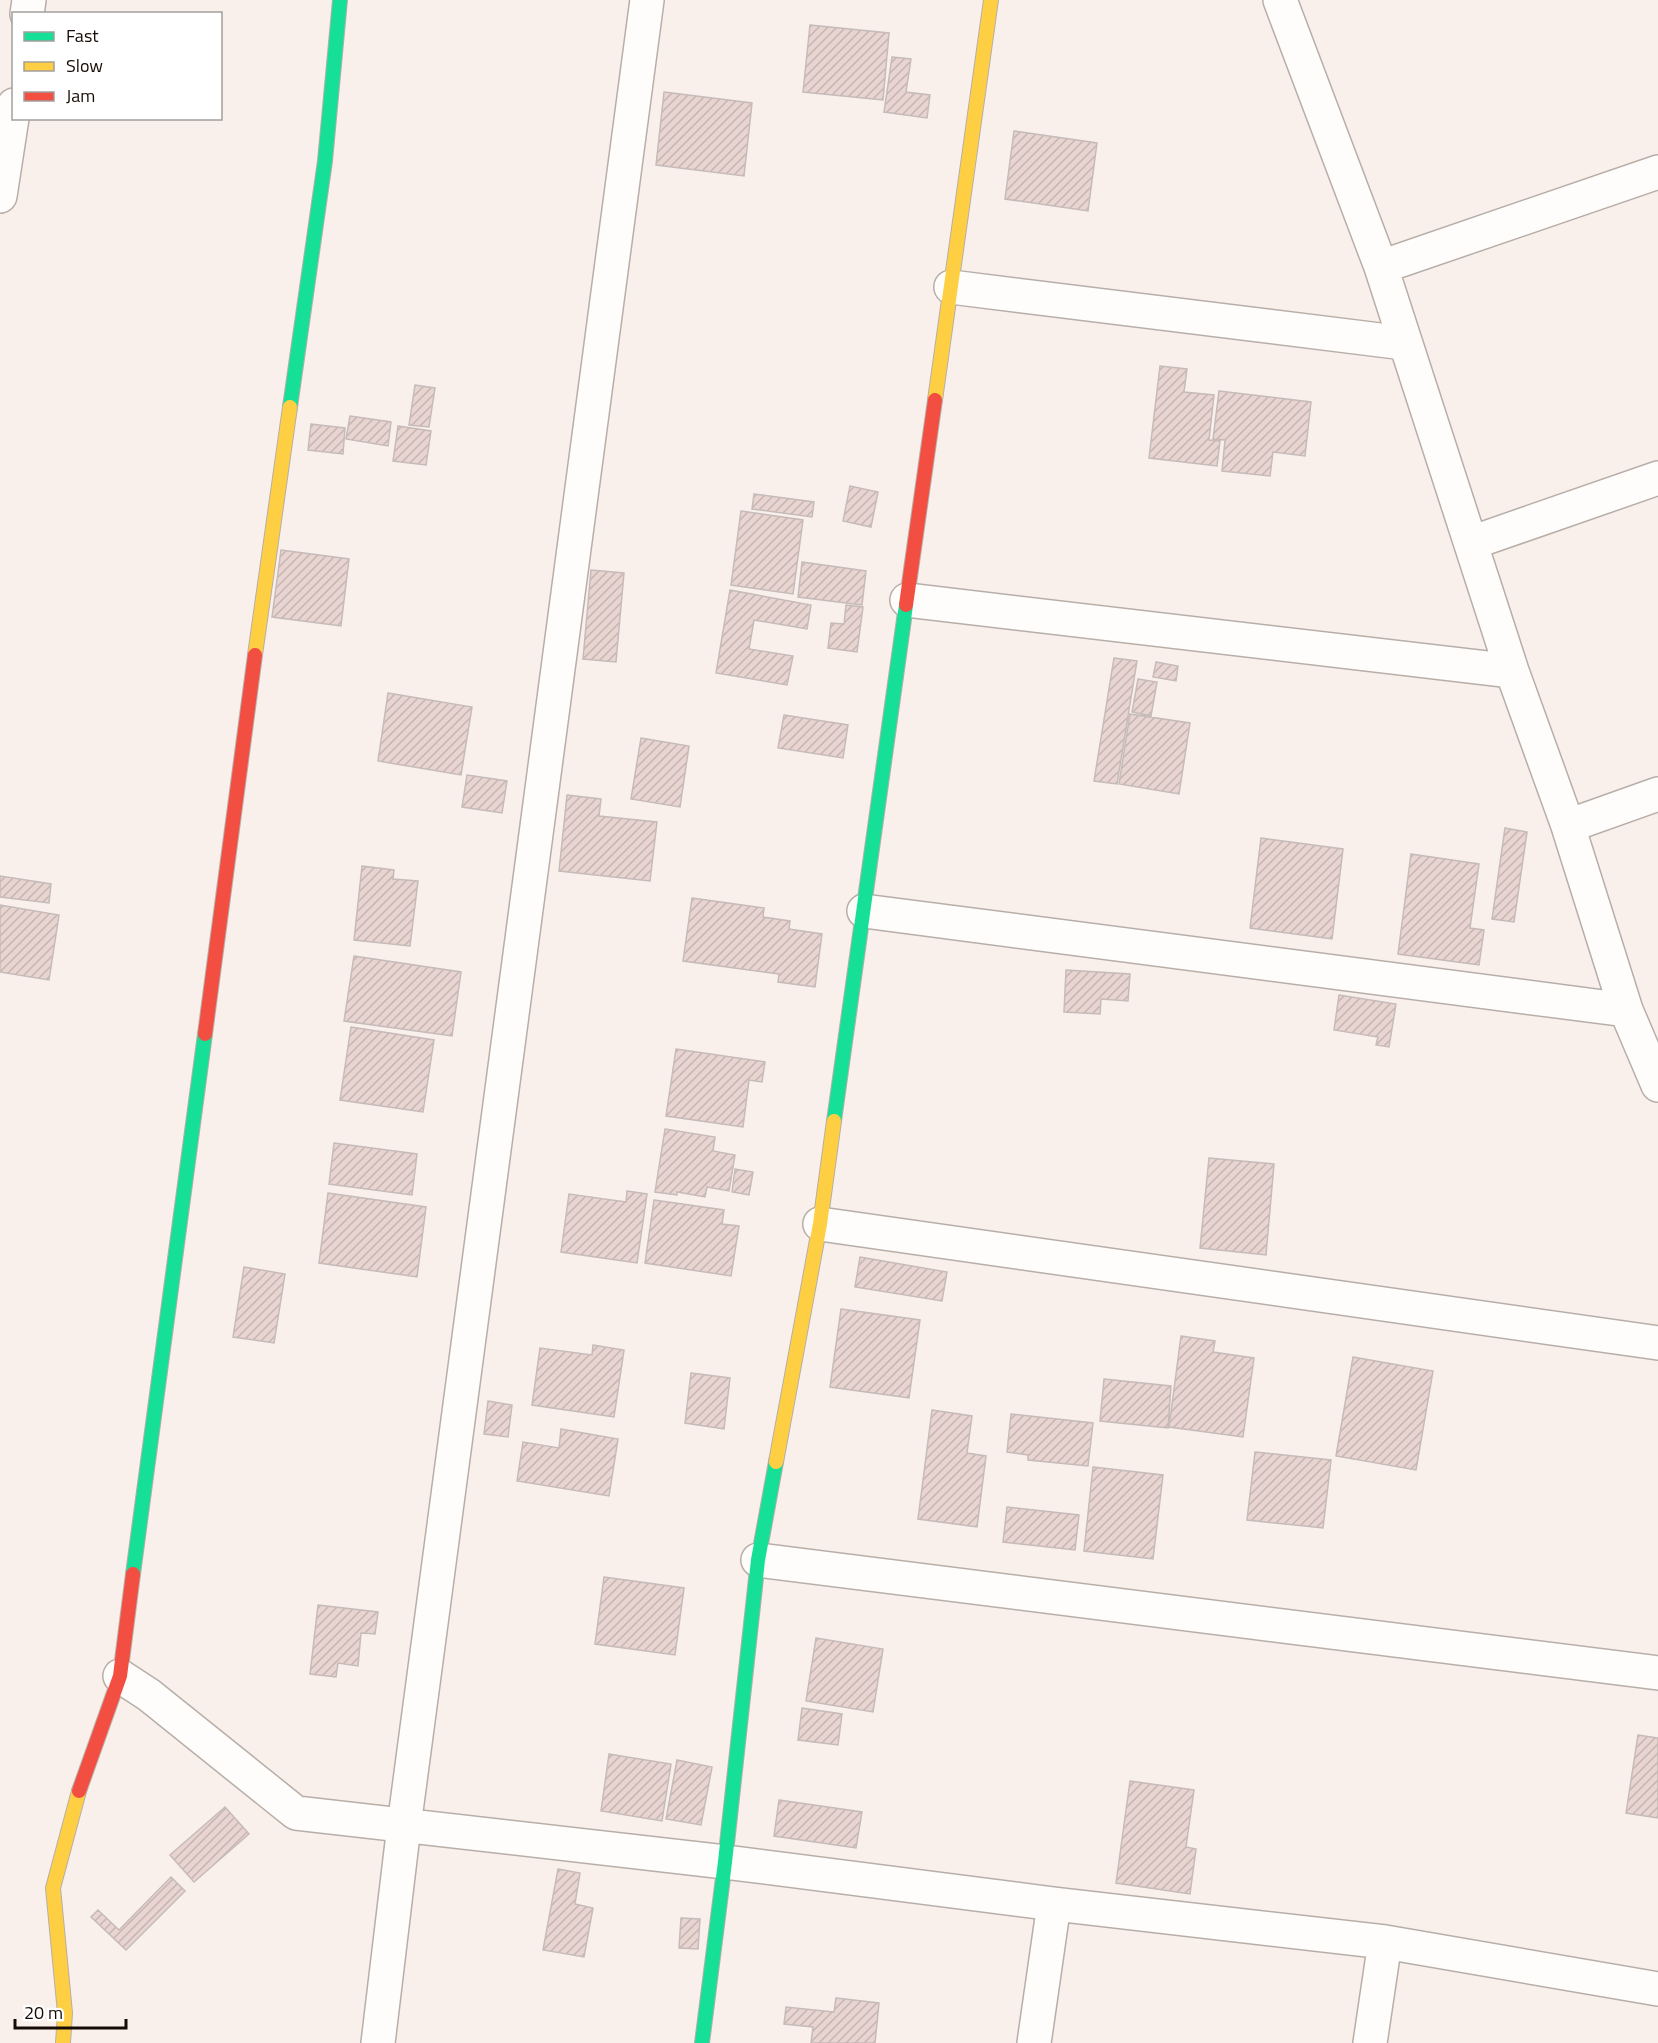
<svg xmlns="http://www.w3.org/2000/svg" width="1658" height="2043" font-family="'Titillium Web',sans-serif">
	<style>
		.building { fill: url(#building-hatch); stroke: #c6bbb8; stroke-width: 1.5 }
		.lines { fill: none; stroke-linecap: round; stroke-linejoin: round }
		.street-casing { stroke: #b8aea8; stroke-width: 36 }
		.fast-casing { stroke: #b8aea8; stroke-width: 16 }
		.slow-casing { stroke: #b8aea8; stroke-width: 16 }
		.jam-casing { stroke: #b8aea8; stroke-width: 16 }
		.street { stroke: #fefdfc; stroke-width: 33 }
		.fast { stroke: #16e098; stroke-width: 14 }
		.slow { stroke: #ffcf43; stroke-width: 14 }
		.jam { stroke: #f24e42; stroke-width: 14 }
	</style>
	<defs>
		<pattern id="building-hatch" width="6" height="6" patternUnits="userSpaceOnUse" patternTransform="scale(1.5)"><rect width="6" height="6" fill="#e8d4d0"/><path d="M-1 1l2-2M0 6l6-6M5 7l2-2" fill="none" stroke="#c6b5b1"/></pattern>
	</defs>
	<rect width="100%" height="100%" fill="#f9f0ec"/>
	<path class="building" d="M810,25L889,33L883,100L803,92Z
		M892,57L911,59L906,92L930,95L927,118L884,112Z
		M664,92L752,103L744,176L656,165Z
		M1014,131L1097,143L1088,211L1005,199Z
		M1160,366L1187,369L1184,392L1214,395L1209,440L1220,441L1217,466L1149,458Z
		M415,385L435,388L429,427L409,425Z
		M1219,391L1311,402L1305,456L1273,452L1270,476L1222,471L1225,440L1213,439Z
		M350,416L391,422L388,446L346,439Z
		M311,424L345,428L343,454L308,450Z
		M398,426L431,431L426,465L393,461Z
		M850,486L878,492L871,527L843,521Z
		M754,494L814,502L812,517L752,509Z
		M741,511L803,520L793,594L731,585Z
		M281,550L349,559L341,626L272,617Z
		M802,562L866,571L862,605L798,597Z
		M591,570L624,573L616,662L583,659Z
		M730,590L811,605L807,629L754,620L749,649L793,656L787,685L716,673Z
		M846,605L863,607L857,652L828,648L831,623L844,624Z
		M1114,658L1137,661L1117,784L1094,781Z
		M1156,662L1178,666L1176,681L1153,677Z
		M1138,679L1157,682L1151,716L1132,712Z
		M388,693L472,707L461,775L378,761Z
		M1130,714L1190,723L1179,794L1119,784Z
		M784,715L848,725L843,758L778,748Z
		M641,738L689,746L680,807L631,799Z
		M467,775L507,781L502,813L462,807Z
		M567,795L601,799L599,816L657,822L650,881L559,871Z
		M1505,828L1527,832L1514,922L1492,919Z
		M1261,838L1343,849L1332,939L1250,928Z
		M1411,854L1479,864L1470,928L1484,930L1479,965L1398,954Z
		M362,866L394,870L393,879L418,881L410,946L354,940Z
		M0,876L51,884L49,903L0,897Z
		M692,898L764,908L763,917L790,921L789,929L822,934L815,987L778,982L779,974L683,961Z
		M0,905L59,915L49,980L0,972Z
		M354,956L461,972L452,1036L344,1021Z
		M1066,970L1130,974L1128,1001L1101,999L1100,1014L1064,1012Z
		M1339,995L1396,1004L1389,1047L1376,1045L1378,1037L1334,1030Z
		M351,1027L434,1040L423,1112L340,1100Z
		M676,1049L765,1062L762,1082L749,1080L743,1127L666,1116Z
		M665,1129L715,1137L713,1151L735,1155L729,1191L707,1187L705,1197L677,1192V1195L655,1192Z
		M334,1143L417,1154L412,1195L329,1184Z
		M1209,1158L1274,1164L1266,1255L1200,1248Z
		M735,1169L753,1172L749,1195L732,1192Z
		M627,1191L647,1194L637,1263L561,1252L569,1194L626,1202Z
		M328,1193L426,1207L417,1277L319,1263Z
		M654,1200L724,1210L722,1224L739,1226L731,1276L645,1263Z
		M860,1257L947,1272L942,1301L855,1287Z
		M244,1267L285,1274L274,1343L233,1337Z
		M841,1309L920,1320L909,1398L830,1387Z
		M1181,1336L1215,1341L1213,1352L1254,1358L1243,1437L1169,1427Z
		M593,1345L624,1350L614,1417L532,1405L540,1348L592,1355Z
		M1353,1357L1433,1371L1416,1470L1336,1456Z
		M691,1373L730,1378L724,1429L685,1423Z
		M1104,1379L1171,1386L1168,1428L1100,1421Z
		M488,1401L512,1405L508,1437L484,1434Z
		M932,1410L972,1416L967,1453L986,1456L977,1527L918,1519Z
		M1011,1414L1093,1423L1088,1466L1028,1460V1455L1007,1452Z
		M561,1429L618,1439L609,1496L517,1481L523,1442L559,1448Z
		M1255,1452L1331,1460L1323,1528L1247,1520Z
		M1093,1467L1163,1475L1153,1559L1084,1551Z
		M1007,1507L1079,1515L1075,1550L1003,1542Z
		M604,1577L684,1588L675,1655L595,1644Z
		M318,1605L378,1612L375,1634L361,1633L358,1666L338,1663L336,1677L310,1674Z
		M816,1638L883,1649L873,1712L806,1701Z
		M802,1708L842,1714L838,1745L798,1740Z
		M1638,1735L1658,1738V1818L1626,1813Z
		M609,1754L671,1764L662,1821L601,1811Z
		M677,1760L712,1767L701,1825L666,1819Z
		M1130,1781L1194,1790L1186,1847L1196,1849L1190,1894L1116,1883Z
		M779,1800L862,1812L856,1848L774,1836Z
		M225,1807L249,1834L194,1882L170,1855Z
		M558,1869L580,1873L575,1904L593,1908L584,1957L543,1950Z
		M171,1877L185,1891L126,1950L91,1917L98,1910L119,1930Z
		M681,1918L700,1919L698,1949L679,1948Z
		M836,1998L879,2003L875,2043H811L813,2027L784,2024L786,2007L834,2012Z"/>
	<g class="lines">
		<defs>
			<path id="street" d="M1280,0L1381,267L1512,671L1568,826L1626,1010L1658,1085
				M27,14L29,0
				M0,196L14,105
				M1381,267L1658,172
				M951,287L1404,343
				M1471,543L1658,478
				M907,600L1512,671
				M1568,826L1658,794
				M864,911L1626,1010
				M820,1224L1658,1343
				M758,1560L1658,1673
				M120,1676L149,1695L296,1813L725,1862L1054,1904L1385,1942L1658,1989
				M378,2043L404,1826L647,0
				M1034,2043L1054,1904
				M1370,2043L1385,1942"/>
			<path id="fast" d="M290,407L325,161L340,0
				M834,1121L906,605
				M133,1574L205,1034
				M702,2043L725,1862L758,1560L776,1462"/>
			<path id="slow" d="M935,400L991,0
				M255,655L290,407
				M776,1462L820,1224L834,1121
				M63,2043L65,2013L53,1888L79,1791"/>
			<path id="jam" d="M906,605L935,400
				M205,1034L255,655
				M79,1791L120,1676L133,1574"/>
		</defs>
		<use href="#street" class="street-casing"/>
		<use href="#fast" class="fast-casing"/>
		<use href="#slow" class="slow-casing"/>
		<use href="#jam" class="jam-casing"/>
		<use href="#street" class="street"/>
		<use href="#fast" class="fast"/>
		<use href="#slow" class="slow"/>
		<use href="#jam" class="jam"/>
	</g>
	<rect x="12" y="12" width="210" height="108" fill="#ffffff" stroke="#a29e9b" stroke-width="1.5"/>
	<rect x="24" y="32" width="30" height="9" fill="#16e098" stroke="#a29e9b" stroke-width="1.5"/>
	<text x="66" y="42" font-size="18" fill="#170c05">Fast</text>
	<rect x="24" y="62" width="30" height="9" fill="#ffcf43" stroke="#a29e9b" stroke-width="1.5"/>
	<text x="66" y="72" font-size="18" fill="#170c05">Slow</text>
	<rect x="24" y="92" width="30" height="9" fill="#f24e42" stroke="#a29e9b" stroke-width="1.5"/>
	<text x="66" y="102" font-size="18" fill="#170c05">Jam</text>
	<path d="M15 2019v9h111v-9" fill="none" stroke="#170c05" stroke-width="3"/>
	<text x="24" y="2019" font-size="18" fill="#170c05" stroke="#ffffff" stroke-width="4.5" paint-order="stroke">20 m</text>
</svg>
